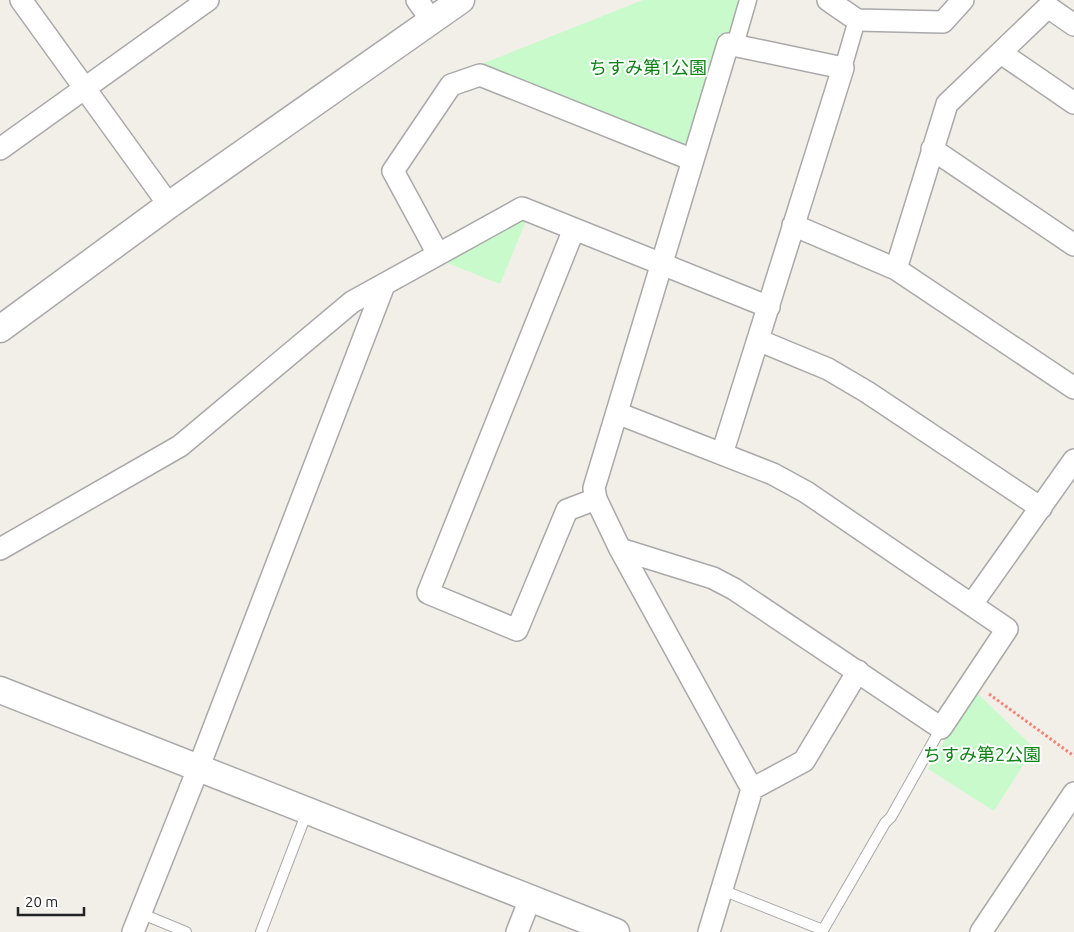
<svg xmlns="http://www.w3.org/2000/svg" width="1074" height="932" font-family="Ubuntu,'Noto Sans JP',sans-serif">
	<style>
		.park { fill: #c8facc }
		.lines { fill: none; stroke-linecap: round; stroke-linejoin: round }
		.service-casing { stroke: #a9a9a9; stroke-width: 12 }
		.pedestrian-casing { stroke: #a9a9a9; stroke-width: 19 }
		.minor-casing { stroke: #a9a9a9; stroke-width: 24 }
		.tertiary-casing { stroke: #a9a9a9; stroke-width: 29 }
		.path { stroke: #fa8072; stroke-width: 3; stroke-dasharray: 2.5 2.5; stroke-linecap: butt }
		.service { stroke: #fff; stroke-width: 10 }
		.pedestrian { stroke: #fff; stroke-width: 16 }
		.minor { stroke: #fff; stroke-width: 21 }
		.tertiary { stroke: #fff; stroke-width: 26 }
		.labels { text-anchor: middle; stroke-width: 4; stroke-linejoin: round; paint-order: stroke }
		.park-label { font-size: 18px; fill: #0c8416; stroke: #fff }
	</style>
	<rect width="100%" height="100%" fill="#f2efe9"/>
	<path class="park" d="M643,0H740L689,145L676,149L474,67Z
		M528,216L500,284L447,263Z
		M974,690L1034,748L994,811L928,769Z"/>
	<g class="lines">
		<defs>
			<path id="service" d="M722,890L823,930L885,823L891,817L941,728
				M140,913L186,932
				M261,932L307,812"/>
			<path id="pedestrian" d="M735,45L748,0
				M843,68L857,20"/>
			<path id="minor" d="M21,0L169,205
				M417,0L432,21
				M828,0L857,20L943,22L963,0
				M1001,53L1074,103
				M0,149L208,0
				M932,149L1074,245
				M793,225L896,269L1074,388
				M574,229L428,593L517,630L567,510L596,499
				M438,254L393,171L451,85L480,75L693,160
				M896,269L947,104L1048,7L1074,25
				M758,340L828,369L867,392L1041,508
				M617,413L773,474L806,492L1007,629L941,728L734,589L713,578L620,549
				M0,549L180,446L352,302L522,208L769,307
				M972,604L1074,460
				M752,789L804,761L858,671
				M133,932L198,769L384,285
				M517,932L530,899
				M709,932L752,789L620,549L596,499L594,488L728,44L843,68L722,454
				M981,932L1074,793"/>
			<path id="tertiary" d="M0,329L169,205L461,0
				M0,690L616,932"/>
		</defs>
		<use href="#service" class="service-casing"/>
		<use href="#pedestrian" class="pedestrian-casing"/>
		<use href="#minor" class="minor-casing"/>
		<use href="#tertiary" class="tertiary-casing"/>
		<path class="path" d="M989,694L1074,756"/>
		<use href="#service" class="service"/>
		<use href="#pedestrian" class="pedestrian"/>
		<use href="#minor" class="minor"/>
		<use href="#tertiary" class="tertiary"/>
	</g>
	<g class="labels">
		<g class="park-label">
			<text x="648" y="74">ちすみ第1公園</text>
			<text x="982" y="761">ちすみ第2公園</text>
		</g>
	</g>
	<path d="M18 907v8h66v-8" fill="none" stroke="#222222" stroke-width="2.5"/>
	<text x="25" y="907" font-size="15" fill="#222222" stroke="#ffffff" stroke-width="4" paint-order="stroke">20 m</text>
</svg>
